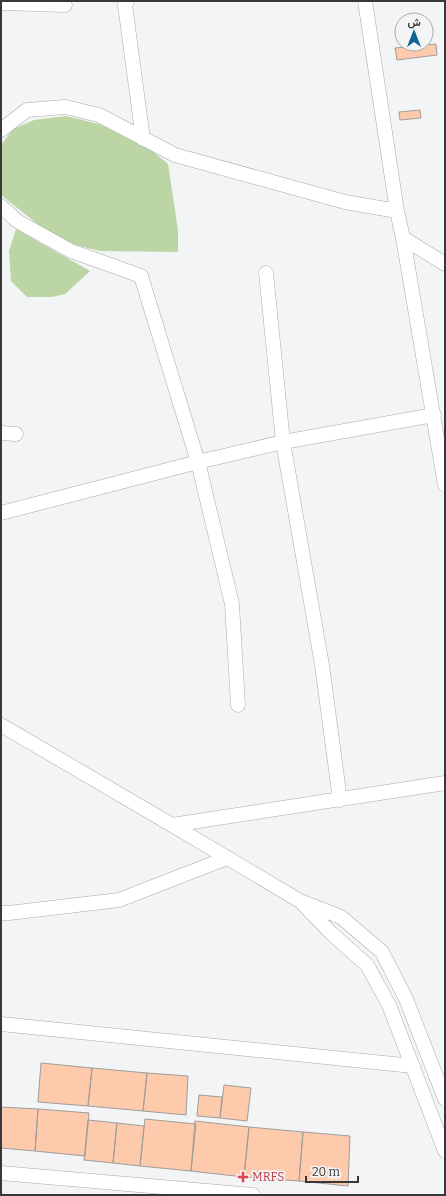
<svg xmlns="http://www.w3.org/2000/svg" width="446" height="1196" font-family="Bitter,Vazirmatn,serif">
	<style>
		.green { fill: #bbd6a4 }
		.building { fill: #fecaac; stroke: #9e9d9c }
		.lines { fill: none; stroke-linecap: round; stroke-linejoin: round }
		.street-casing { stroke: #a9aaab; stroke-width: 15 }
		.street { stroke: #fff; stroke-width: 14 }
		.health-dot { fill: #e0444e; stroke: #f3f4f5; stroke-width: 1.5 }
		.labels { text-anchor: middle; stroke-width: 3.5; stroke-linejoin: round; paint-order: stroke }
		.health-label { font-size: 12px; fill: #be3a42; stroke: #f3f4f5; text-anchor: start }
	</style>
	<rect width="100%" height="100%" fill="#f3f4f5"/>
	<path class="green" d="M66,116L99,124L151,150L168,164L178,230V252L100,251L75,245L45,230L1,195V145L13,129L34,120Z
		M16,229L90,271L65,294L52,297H27L11,281L9,251Z"/>
	<path class="building" d="M436,44L437,55L397,60L395,48Z
		M420,110L421,118L400,120L399,112Z
		M41,1063L92,1068L88,1106L38,1102Z
		M92,1068L147,1073L143,1111L88,1106Z
		M147,1073L188,1076L186,1115L143,1111Z
		M224,1085L251,1088L247,1121L220,1118Z
		M199,1095L222,1097L220,1118L197,1116Z
		M1,1107L38,1109L35,1151L1,1148Z
		M38,1109L89,1113L85,1156L35,1151Z
		M145,1119L196,1124L191,1171L140,1166Z
		M88,1120L117,1123L113,1163L84,1160Z
		M195,1121L249,1127L244,1177L191,1171Z
		M117,1123L144,1126L140,1166L113,1163Z
		M249,1127L303,1132L299,1181L244,1177Z
		M303,1132L350,1136L348,1186L299,1181Z"/>
	<g class="lines">
		<defs>
			<path id="street" d="M127,1L125,5L143,139
				M365,1L397,211L403,238L445,485
				M1,3L65,5
				M1,130L27,110L65,107L99,115L175,155L345,202L397,211
				M1,206L17,221L71,251L141,276L198,462L232,604L238,705
				M403,238L445,264
				M266,273L283,442L322,665L340,800
				M1,433L16,434
				M1,513L198,462L283,442L434,415
				M1,725L172,825L300,901L341,917L382,952L406,999L445,1099
				M172,825L445,783
				M303,904L331,933L367,965L389,1005L445,1151
				M1,913H9L119,900L227,858
				M1,1024L413,1066
				M1,1173L253,1195"/>
		</defs>
		<use href="#street" class="street-casing"/>
		<use href="#street" class="street"/>
	</g>
	<path class="health-dot" d="M241 1171h4v4h4v4h-4v4h-4v-4h-4v-4h4z"/>
	<g class="labels">
		<g class="health-label">
			<text x="252" y="1181">MRFS</text>
		</g>
	</g>
	<rect width="446" height="1196" fill="none" stroke="#383839" stroke-width="4"/>
	<g transform="translate(414 32)"><circle r="19" fill="#f3f4f5" stroke="#a8a9aa"/>
	<path d="M0-3L7 15L0 10L-7 15Z" fill="#106294"/>
	<text y="-6" font-size="11" font-weight="bold" text-anchor="middle" fill="#383839">ش</text>
	</g>
	<path d="M306 1176v6h52v-6" fill="none" stroke="#383839" stroke-width="2"/>
	<text x="312" y="1176" font-size="12" fill="#383839" stroke="#f3f4f5" stroke-width="3" paint-order="stroke">20 m</text>
</svg>
